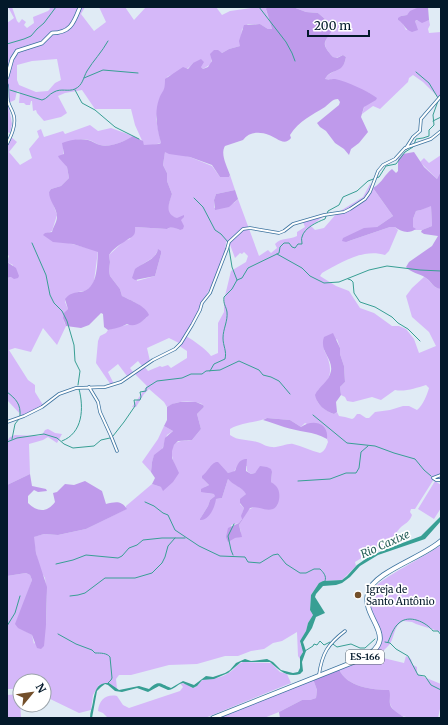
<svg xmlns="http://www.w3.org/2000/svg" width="448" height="725" font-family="Merriweather,serif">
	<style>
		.green { fill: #d5b8f9; fill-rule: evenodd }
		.forest { fill: #bf9aeb }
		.water { fill: #389f94 }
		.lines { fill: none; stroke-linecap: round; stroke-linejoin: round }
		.stream { stroke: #389f94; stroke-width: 1 }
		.minor-casing { stroke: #3b729e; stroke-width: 3.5 }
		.tertiary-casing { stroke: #3b729e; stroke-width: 4.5 }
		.primary-casing { stroke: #3b729e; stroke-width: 5.5 }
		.minor { stroke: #fff; stroke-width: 2 }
		.tertiary { stroke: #fff; stroke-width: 3 }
		.primary { stroke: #fff; stroke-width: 4 }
		.poi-dot { fill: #734f2a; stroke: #fff; stroke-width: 1.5 }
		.labels { text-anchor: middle; stroke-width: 3.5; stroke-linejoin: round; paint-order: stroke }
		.shield { fill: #fff; stroke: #4f5e6a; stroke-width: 1 }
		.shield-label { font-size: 9px; font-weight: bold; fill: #03192a }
		.poi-label { font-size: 10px; fill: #03192a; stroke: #fff; text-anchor: start }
		.water-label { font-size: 11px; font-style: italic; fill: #275f58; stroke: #fff }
	</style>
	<rect width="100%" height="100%" fill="#e0ebf5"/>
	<path class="green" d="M8,7H12L17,21L19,23L22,19L26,22L24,25L27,28L34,23L33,17L48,11L50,9L49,7H85L81,14L94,31L106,22L99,7H125L134,20L146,7H216L222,15L230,11L251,8L250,7H267L266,10L272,29H268L260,24H248L242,29L240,46L229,49L222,53L219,52L212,58L211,64L203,69L201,67V65L193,63C187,72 176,72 167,77L165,90L160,97L156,119L161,143L153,145H144L135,125L131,109H95L82,90L65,93L58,96L67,113L61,117L44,121L37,113L36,110L33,111L32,101H31L30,105H26L24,103H19L20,92L17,91L15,100L8,103L12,124L10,133L7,132V32L8,31L7,23L14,18ZM57,59L61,80L55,83L48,91L36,92L19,85L17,80V65L32,61Z
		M293,7H419L407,15L401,16L398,20L402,22L406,30L416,25L415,21C419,19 425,21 429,20L430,25L428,29L429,33L441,32V97L439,98L423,82L413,75L409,78L408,82L380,109L373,106L362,114L369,93L337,80L325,79C331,69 344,72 346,57L343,55L336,58L333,57C318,41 328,42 332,25L318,13L306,12Z
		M90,125L98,131L111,128L133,136C125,141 111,148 100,145C96,144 93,141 89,140C77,137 71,141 63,148L64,162L67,167L69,178L61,186L51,189L49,192L57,215L52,231L48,233L65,242L98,251L94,281L92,286L85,291L78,292L66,298L65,302L68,309C63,315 62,319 66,326L57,345L43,328L31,352L15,348L9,350L28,380L35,385V392L43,405L23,417L7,400V278L11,277L13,265L7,262L9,256L7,254V140L11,137L17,142L9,152L20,165L32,158L29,149L39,137L37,131L41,129L44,137L63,131L65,134Z
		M165,151L190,157L212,166L220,177H229L230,175L235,190L216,194L214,200V208L234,203L238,199L259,256L268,250L271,253L277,248L275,244C282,237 289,240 297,236V232L305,227L303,222L318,215H325L311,226L315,230L324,228L337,213L363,197L370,184L393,216L377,227L346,242L390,227H395L398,230L389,251L385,255C363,248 340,263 322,273L320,276L336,286L349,291L360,308L374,313L392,326H399L406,329L414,339L419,353L436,346L429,332L412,317L406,296L412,288L424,277C431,280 432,288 441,289V483L434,479L415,509H411L410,512L412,515C409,523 405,523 400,528C397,531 396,534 394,536C383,547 368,554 355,562L356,566L342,580L323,581L319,583L311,595L310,610L313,615L308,623L306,631L300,643L303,651L300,659L298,656L297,632L282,641L273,643L264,649L251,651L238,656H225L197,664L169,665L131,675H119L116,679L117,689L109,683L99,685L93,695L91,710L79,713L44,696V681H20V684L17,685L14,689H7V576L26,573L30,575L32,580L27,595L25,631L32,635L34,644L46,625L47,596L45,578L40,570L36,553L33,537L44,534L58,535L86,529L126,509V506L152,484L161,487L174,463C171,456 170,445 178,442C182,440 187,441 192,440L201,429L197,414L204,407L202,404C190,400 177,401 167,407L164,402L149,389L144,394L136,407H132L147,386L134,373L142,366L138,361L130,368L133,372L127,376L118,364L108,372L114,384L111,385L96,363L98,341L100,336L106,333L108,330L117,327L141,322L147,317C145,305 132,301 122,296L120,289L110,276L109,271L110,262L109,255L124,241L130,239L135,227L167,229C172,226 175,227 180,230L181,220C178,219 175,218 172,216C164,211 170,201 172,194L167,181V173L163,165ZM226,242H229L235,258L240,253L242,254L244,252L248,256L246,262L231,271L224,300V312L218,323V353L211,356C205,348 194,341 186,336L214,280L225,252ZM158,250L161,252V254L155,276L137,281L138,267L154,257ZM169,338L179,343L178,345L187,351V358L171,368L168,365L162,367L160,366L148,371L144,366L150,361L147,348ZM337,339L340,348V354L344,366L345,382L340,387L341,395L345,397L347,401L353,402L372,397L381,400L395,390C405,392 416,388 426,385L429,388C427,395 423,405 417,410L409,406H403L390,410L375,412L369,418H366L360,414H357L354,418L352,419L345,417L339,416L337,412L334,414C327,412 321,407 317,401L318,390C334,379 332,365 324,350ZM267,418L290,420L301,427L305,423L327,434V439L328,442C326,447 325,451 320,453C311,451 302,446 293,444C288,443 278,448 272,447C266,447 262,443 257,442C247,439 238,441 230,435V429C242,422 255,423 267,418ZM247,466V471L251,474L255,473L257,471L272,472L271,482C281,492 279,493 277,506L254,507L248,510L239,525L241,532L238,537L235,538L231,525L239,523L242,519V514L244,508L240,504L242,498L246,494V492L228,479L222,498L216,499L200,519L208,506L210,500L215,496V494L207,493L205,487L209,485L203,479L210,467L225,471L228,473L234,472L236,468Z
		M441,155V171L437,179L420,162L424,158L429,163Z
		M431,205L432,226L422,230H414L415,229L413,227V219L416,211L421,210Z
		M164,426L173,431L167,435L162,450L154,456L152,462L151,472L142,462L158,439Z
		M48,429L55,433L62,434L57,443L48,437L43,440L29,444L30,474L7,485V441L10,437L15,435L38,436L42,435L45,430Z
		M435,481L441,485V508L434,519L418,509Z
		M441,545V632L416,624L412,622L403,621C394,626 395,634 391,642C388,648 381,651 379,657L404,663L406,656L411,659L413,665L417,667V673L419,675L441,684L440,709L438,718C423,718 398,722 391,706C389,702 389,695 389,690C373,690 346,687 339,669C348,665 358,662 367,657C369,655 371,653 373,651C397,628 359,616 373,590C379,578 427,556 441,545Z
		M243,662L271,663L280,672L287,674L291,683L205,718H108L103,713L98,711C99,700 106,694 117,696L123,705L129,708L180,691L183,687L180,683L186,684L192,688L196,687L202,680C212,679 222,678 230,672C235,669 237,664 243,662Z
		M313,679L317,690L316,698L310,700H302L279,712L264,718H212Z
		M20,694L21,718H7V695Z"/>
	<path class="forest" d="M267,7H293L306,12L318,13L332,25L333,28C327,42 318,41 333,57L337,58L343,55L346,57C343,75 332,67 325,79C329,80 331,79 335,79C348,82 366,90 377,98L376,100L364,107L361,117L368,132L359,143L351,149L349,155L344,149L335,143L326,131L320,127L317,123L339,105L340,102L338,99C332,99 329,104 325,107C312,115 299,121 290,135L291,138C284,147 276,137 269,135C259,131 249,132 243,140L225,146C220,154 227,166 230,175L229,177H220L212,165L190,157L169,154L165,152L163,165L167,173V181L172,194C169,204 164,213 177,218L184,215V217L181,220L184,226L183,229L180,230C175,228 172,226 167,229L135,227C136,237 132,236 124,242C119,245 112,250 109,255L110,262L109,271L110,276L120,289L122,296C130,300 146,306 149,315C143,321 136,328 127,324C122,327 113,329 108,330L104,327L103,314L101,313L89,325L81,328L66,326L63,318L64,313L68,309L65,299C69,294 74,292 81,292C98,289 97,265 98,252L73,244L53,242L43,235L45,233L52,232C53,227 57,222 57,217C57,208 49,201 49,192L51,189L61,186L69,178L67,167L59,158L58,156L64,154L62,143C70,140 80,138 88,140C92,141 96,144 100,145C110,148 125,141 133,136L143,141L144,145L159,144L161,143C157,129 154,113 159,99C163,89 165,92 165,79L183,67L188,69L193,63L201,59L204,62L201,67L203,69L208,67L212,61L210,54L214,50H218L222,53L229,49L240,46L239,41L244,25L260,24L268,29H272L266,9Z
		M419,7H428L429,20L422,23L417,20L415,21L418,30L412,32C404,29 405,24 398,20V18L401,16L407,15L410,11Z
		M414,152L424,167L437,179L441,171V289C433,288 432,282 426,278C419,273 411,273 406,267L409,262L432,246L438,236L424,234L421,232L422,230L432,226L431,206L421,210L416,211L413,219V227L416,229C409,234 401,232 395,227H390L346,242L342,241L343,238L364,228L377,227L393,216L373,188C383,182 384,175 392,169L396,173L398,171V159L403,154Z
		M235,190L238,199L229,207L215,210L214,200L216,194Z
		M158,249L161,251V254L155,276L135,280L132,278L135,269C142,263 156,260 158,249Z
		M7,262L16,268L19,276L18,278L14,279L11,277L7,278Z
		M333,333L340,348V354L344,366L345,382L340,387L341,395L336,402L337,412L334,414C325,411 317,405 315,395C319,386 329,382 331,371C333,358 319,351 324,337Z
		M180,402H196L203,405L204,407L197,414L201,429L192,440L178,441L174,445L172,451V458L179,473L173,482L163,491L161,487L152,484L155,478L151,472L152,462L154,455L163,448L165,438L173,431L164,426L167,420V407L172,404Z
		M267,418L290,420L301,427C312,419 329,422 327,439C314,431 298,432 284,427C277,425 271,422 263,420Z
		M245,459H247L246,471L251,474L255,473L260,466L267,467L271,469L272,472L271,482C274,484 277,486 278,489C281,495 279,507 273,509C265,512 259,505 250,508L239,525L242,537L235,538L228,542L226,537L228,528L239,523L242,519L241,516L244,508L240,503V499L246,494C242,487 233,485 228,479L222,498L216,499C215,507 209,521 200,520V519L208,506L210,500L215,496L214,494L201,492V489L209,485L202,478V476C208,472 209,465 216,462H218L228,473L235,471C238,464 238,461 245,459Z
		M30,474L32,486L46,489L47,491L38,492L34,490L28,496V503C37,512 47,513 55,502L53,493L57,492L65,484L74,485L85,481L102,491L106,504C115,502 121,500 127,509L86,529L58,535L44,534L34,537L36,553L47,587L46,625L44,646L41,649L37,648L32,635L18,628L15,624L32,580L30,575L26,573L7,576V485Z
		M339,669C346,687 373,690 389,690C391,695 389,699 390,704C391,710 400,714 405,718H280L279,712L302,700H310L316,698L317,690L313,679Z"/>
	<path class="water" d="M441,516V521L425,539L378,555L360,566L350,577L342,583L336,585L323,586L316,594L315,597L325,613L316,617L312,628L303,642L306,651L302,662L303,671L300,674C287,678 279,670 270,662H241L228,673L214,679L202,680L197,686L193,688L183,683C177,684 174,690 168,690C165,689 162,687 159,686L148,692L137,688L122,692L115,691L108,685L105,684L101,687L97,691L92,718H90C90,712 92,708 93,702C95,692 96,682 109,683L119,690L139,686L149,689C159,680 159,683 171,688L183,681L194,685L206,676L213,677L225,673L230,670L236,663L245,659L251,661L267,659L273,662L281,670L293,673L298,672L300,668V657L303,652L300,641L306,631L308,623L313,615L310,610L311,595L319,583L323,581L342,580L347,576L357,565L367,558L384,550L421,536Z"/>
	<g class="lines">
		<path class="stream" d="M259,7L286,42L292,53L295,61
			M7,44L24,39L31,36L37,29L44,23L56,7
			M416,72L429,83L438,98
			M84,78L103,70L138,73
			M10,90L42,100C47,99 49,94 54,92C61,88 68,92 75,89C83,85 83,78 87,71C93,61 102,52 108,41
			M75,90L82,103L95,110L115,127L139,139
			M433,121L441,117
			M194,198L203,207L215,230L221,234L228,242L232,267L237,280
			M32,243L46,275L50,295L54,303L62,311L67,321L74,345L75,361L80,371L78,385
			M277,254L302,268L310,276L324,283L339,282L369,270L387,266L420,270L441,271
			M348,279L351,280L353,282L354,293L360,302L375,307L392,317L398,323L408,329L420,341
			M210,371L214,364L225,359C227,351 223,346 223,338C223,329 228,321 227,312C226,306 223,304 224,297L232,289L237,280L242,278L248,268L279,253L280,247L284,243H289L292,247L295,248L298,244H302C302,241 301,239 302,237C304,228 317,222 325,219L328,211L339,205L343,197L357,191L368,181L379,177L386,166L396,164L405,152L413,147L416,139L423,138L429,136V130L434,125L433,115L438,101
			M7,392C16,399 21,404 20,416
			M313,415L347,443L375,446L394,453L415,459L424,470L431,476
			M113,436L124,422L135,406L134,400H140L141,397L140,392L146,391V388L157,381L182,378L191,374H202L206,371L220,370L239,361L259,370L263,375L271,377L279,381L290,394
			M12,439L15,424L19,419
			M62,441C83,433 84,408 79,389
			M7,442L17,438L44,434L57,438L64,444L73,448L94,446L101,440L110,438
			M298,481L330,479L346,473H356L359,468L361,452L368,446
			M145,502L154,506L163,513L168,515L175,530L199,546L220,556L245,557L248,562L260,563L273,555L278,554L286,564L300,573H306L314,569H320C323,572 327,576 325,581
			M233,555L231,550L228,536L234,524
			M56,564L73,560L86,555L118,558L122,556L129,548L137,545L143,540L162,538H185
			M70,596L78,595L85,593L105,578H135L152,573L162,563L165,557L168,546L175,538
			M7,626L15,613L20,596
			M58,634L76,644L92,650L95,653C101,653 107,653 110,657L112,678L111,680L108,683
			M385,642L390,643L396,649L408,656L418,675L425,676L431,685L441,690
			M388,642C391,636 393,628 399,623C409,614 426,622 433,631H438L441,635
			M305,651L313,646L314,644L317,645L320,641L324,645L330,642L337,647L351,644L360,648H365L375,639
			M441,718V715"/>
		<defs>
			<path id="minor" d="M7,85C8,90 7,95 8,101C9,106 13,111 14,116C16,126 11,136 7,144
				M406,148L413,137L420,131L421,119L441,96
				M89,387L98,402L100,412L111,436L117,451
				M7,422L24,416L42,407L59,394L76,388L105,387L121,382L153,360L175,349L181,343L192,325L200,310L202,303L210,293L227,249L229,242L243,229L250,228L279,233L284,231L293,224L324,215L344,212L350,209L365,199L370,192L378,171L383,165L395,159L405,148L431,139L441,131
				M441,475L433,478L436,480H441
				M319,675C322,653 328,644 345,631"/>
			<path id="tertiary" d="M7,77L12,59L17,51L42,43L52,33C71,33 74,22 80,7"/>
			<path id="primary" d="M213,718L361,659C403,638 361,620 368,593C373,572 424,557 441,541"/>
		</defs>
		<use href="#minor" class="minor-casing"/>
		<use href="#tertiary" class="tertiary-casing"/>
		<use href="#primary" class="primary-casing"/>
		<use href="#minor" class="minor"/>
		<use href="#tertiary" class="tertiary"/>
		<use href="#primary" class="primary"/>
	</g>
	<circle class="poi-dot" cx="358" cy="595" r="4"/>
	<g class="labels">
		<rect class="shield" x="346" y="650" width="38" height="14" rx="3"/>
		<g class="shield-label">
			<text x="365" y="660">ES-166</text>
		</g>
		<g class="poi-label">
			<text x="366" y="593">Igreja de<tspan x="366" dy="12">Santo Antônio</tspan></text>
		</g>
		<g class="water-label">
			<text transform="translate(385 544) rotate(-24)" y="4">Rio Caxixe</text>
		</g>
	</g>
	<rect width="448" height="725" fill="none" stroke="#03192a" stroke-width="16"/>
	<g transform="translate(32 693) rotate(61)"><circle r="19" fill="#ffffff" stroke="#9aa3aa"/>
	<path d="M0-3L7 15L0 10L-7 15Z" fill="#734f2a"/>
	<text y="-6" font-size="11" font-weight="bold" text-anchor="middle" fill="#03192a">N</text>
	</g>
	<path d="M308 30v6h61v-6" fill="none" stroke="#03192a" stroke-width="2"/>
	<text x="314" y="30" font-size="12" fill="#03192a" stroke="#ffffff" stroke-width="3" paint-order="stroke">200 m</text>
</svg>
